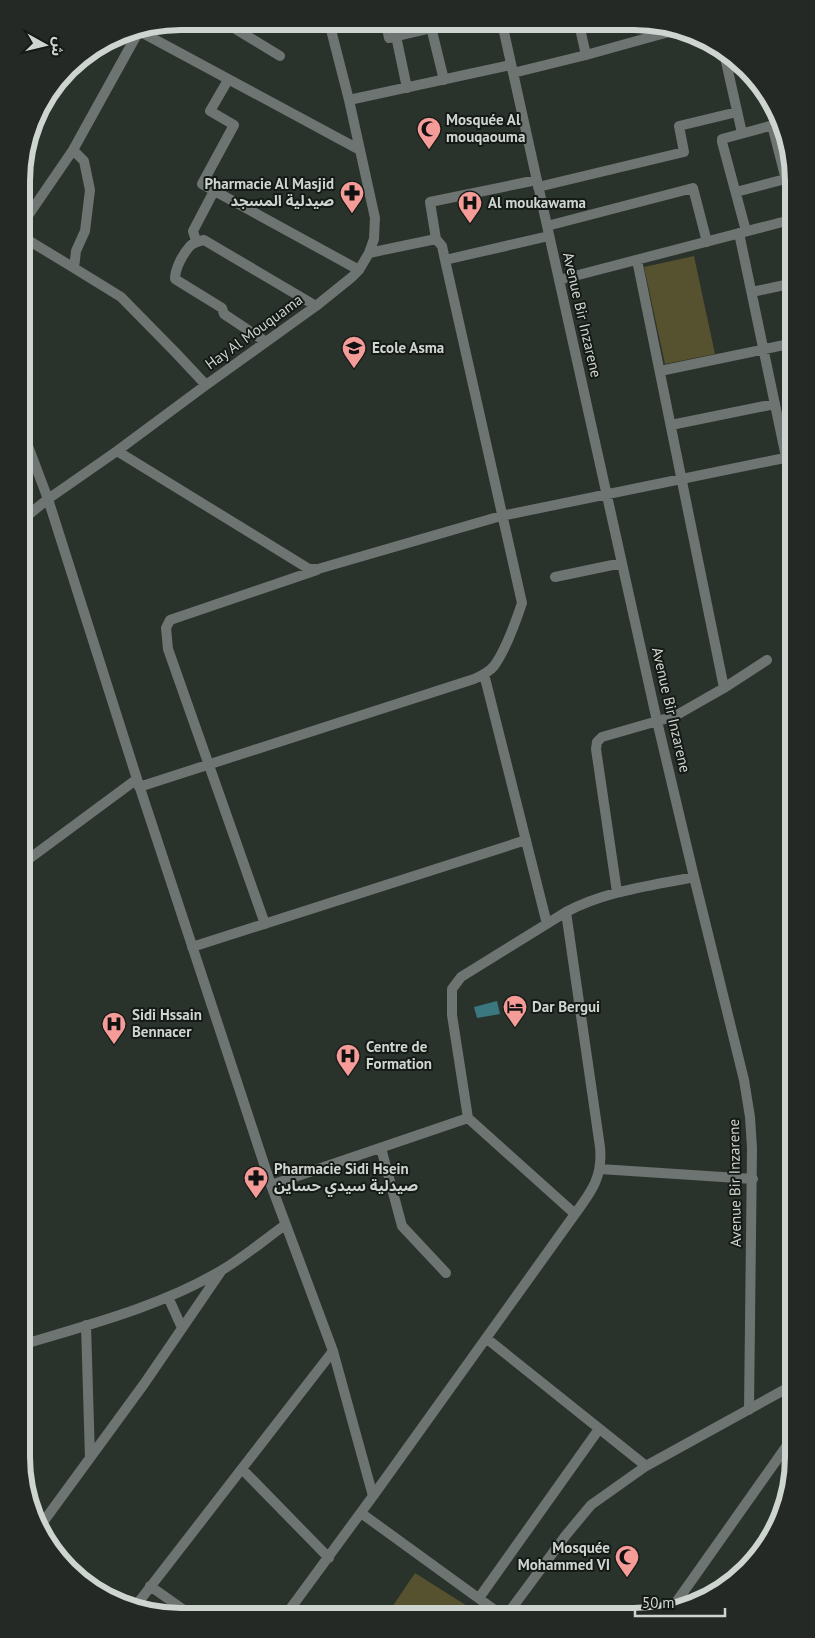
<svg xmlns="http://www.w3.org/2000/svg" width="815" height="1638" font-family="'PT Sans','Noto Sans Arabic',sans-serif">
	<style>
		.green { fill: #56512e }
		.water { fill: #3b777f }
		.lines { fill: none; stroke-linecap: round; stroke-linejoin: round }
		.minor { stroke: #6d7472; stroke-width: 10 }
		.labels { text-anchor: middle; stroke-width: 4; stroke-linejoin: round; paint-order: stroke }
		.poi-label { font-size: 15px; font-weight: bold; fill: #ced4cf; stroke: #151a16; text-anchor: start }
		.street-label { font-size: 15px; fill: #ced4cf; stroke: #151a16 }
		.rim { fill: none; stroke: #ced4cf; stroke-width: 6 }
	</style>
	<rect width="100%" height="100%" fill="#29332c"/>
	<path class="green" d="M694,256L715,354L665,364L644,267Z
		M415,1573L483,1616H386Z"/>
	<path class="water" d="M497,1001L500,1014L477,1018L474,1007Z"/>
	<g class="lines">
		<path class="minor" d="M224,22L280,56
			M329,22L349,100
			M386,23L389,38L432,28
			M430,23L444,80
			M502,23L657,721L694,877L744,1080L750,1117L752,1148L749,1410
			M579,24L586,55
			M140,29L73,150L84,161L90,190L85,231L76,251L74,268L121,297L176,353L206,385
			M139,31L360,150
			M396,36L407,88
			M724,53L742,133
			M513,73L586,55L676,30
			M228,80L210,111L234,125L202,184L359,270
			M772,125L794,211
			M538,187L684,152L679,126L737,112
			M736,192L793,177
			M23,223L73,150
			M547,226L693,188L707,242
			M746,231L722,142V139L781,123
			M739,233L786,457
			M23,237L74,268
			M436,239L430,202L537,180
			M196,241L193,231L214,191
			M369,253L436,239L442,246L445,260
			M637,260L724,688
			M559,280L794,219
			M752,292L794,283
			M266,342L224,314L222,308L175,279C175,268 183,254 190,246C194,242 199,241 204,240L316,306
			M660,371L794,343
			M671,425L775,404
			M22,430L48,499L137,779L271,1185L333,1351L373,1496L285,1616
			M117,451L309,569H318L501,516L794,456
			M22,520L48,499L117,451L206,385L316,306L352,277L359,270L369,253L374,239L375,218L349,100L511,65
			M555,577L622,563
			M484,674L547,924
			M139,787L474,679C481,676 489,672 494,666C505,651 516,621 522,603L445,260L549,236
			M22,864L137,779
			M617,892L596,749L597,742L602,737L675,716L724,688L767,660
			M265,924L168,649L166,628L170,620L317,570
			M192,947L526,840
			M468,1118L575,1214
			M381,1148L402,1226L446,1273
			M600,1169L753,1179
			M271,1185L468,1118L452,1015V989L461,977L566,912
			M168,1297L182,1328
			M86,1325L90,1458
			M486,1338L646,1466
			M21,1345C88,1325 162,1306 222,1270C244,1257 264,1240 285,1225
			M242,1469L329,1558
			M373,1496L575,1214C592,1191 603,1176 600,1147L566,912C605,891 650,886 694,877
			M361,1513L503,1616
			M41,1525L144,1384L222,1270
			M150,1586L191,1615
			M479,1598L599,1429
			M134,1608L333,1351
			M670,1611L793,1437
			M506,1616L566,1535L591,1505L646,1466L793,1385"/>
	</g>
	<defs>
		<symbol id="mosque-pin" viewBox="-11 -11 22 30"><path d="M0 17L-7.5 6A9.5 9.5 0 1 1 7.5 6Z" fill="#f59b98" stroke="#151a16"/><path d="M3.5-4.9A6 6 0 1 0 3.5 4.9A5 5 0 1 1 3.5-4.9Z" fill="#111"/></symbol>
		<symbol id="pharmacy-pin" viewBox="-11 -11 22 30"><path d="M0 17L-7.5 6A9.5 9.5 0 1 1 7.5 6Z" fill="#f59b98" stroke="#151a16"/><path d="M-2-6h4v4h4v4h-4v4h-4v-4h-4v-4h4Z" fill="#111"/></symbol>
		<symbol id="hospital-pin" viewBox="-11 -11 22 30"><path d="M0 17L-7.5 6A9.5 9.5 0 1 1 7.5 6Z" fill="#f59b98" stroke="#151a16"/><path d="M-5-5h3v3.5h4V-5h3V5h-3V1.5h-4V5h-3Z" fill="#111"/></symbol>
		<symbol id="university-pin" viewBox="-11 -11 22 30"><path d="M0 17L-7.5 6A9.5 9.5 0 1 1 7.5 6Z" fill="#f59b98" stroke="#151a16"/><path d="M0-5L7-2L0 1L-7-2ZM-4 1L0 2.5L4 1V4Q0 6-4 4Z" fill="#111"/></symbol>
		<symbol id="hotel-pin" viewBox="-11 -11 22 30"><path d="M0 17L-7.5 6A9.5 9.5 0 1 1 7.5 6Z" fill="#f59b98" stroke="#151a16"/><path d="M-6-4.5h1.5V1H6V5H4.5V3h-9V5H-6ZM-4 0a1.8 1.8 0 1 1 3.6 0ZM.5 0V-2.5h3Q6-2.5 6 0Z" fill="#111"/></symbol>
	</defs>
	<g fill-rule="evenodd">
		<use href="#mosque-pin" x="415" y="115" width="28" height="38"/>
		<use href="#pharmacy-pin" x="338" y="179" width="28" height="38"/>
		<use href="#hospital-pin" x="456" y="189" width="28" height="38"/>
		<use href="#university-pin" x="340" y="334" width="28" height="38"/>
		<use href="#hotel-pin" x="501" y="993" width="28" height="38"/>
		<use href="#hospital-pin" x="100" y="1010" width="28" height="38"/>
		<use href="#hospital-pin" x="334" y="1042" width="28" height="38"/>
		<use href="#pharmacy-pin" x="242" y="1164" width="28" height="38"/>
		<use href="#mosque-pin" x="613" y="1543" width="28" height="38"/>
	</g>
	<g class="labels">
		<g class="poi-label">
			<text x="446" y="125">Mosquée Al<tspan x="446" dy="17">mouqaouma</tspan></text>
			<text x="334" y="189" text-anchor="end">Pharmacie Al Masjid<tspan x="334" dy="17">صيدلية المسجد</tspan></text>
			<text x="488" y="208">Al moukawama</text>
			<text x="372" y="353">Ecole Asma</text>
			<text x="532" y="1012">Dar Bergui</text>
			<text x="132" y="1020">Sidi Hssain<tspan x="132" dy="17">Bennacer</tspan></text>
			<text x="366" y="1052">Centre de<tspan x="366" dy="17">Formation</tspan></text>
			<text x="274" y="1174">Pharmacie Sidi Hsein<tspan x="274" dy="17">صيدلية سيدي حساين</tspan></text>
			<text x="610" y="1553" text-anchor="end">Mosquée<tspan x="610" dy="17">Mohammed VI</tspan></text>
		</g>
		<g class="street-label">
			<text transform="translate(582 315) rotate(77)" y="5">Avenue Bir Inzarene</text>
			<text transform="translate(254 332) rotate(-36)" y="5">Hay Al Mouquama</text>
			<text transform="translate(671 710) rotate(77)" y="5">Avenue Bir Inzarene</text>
			<text transform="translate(735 1183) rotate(-91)" y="5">Avenue Bir Inzarene</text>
		</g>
	</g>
	<path d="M0 0H815V1638H0ZM181 30H634A151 151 0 0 1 785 181V1457A151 151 0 0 1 634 1608H181A151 151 0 0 1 30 1457V181A151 151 0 0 1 181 30Z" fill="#242925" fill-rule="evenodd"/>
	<path class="rim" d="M181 30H634A151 151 0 0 1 785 181V1457A151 151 0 0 1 634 1608H181A151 151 0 0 1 30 1457V181A151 151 0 0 1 181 30Z"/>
	<g transform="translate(45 45) rotate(98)" stroke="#151a16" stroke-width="4" paint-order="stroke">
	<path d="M0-4L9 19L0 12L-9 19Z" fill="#ced4cf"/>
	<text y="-8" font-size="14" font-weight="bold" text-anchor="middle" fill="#ced4cf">ش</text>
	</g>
	<path d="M635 1608v8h90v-8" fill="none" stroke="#ced4cf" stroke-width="2.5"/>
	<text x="642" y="1608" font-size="15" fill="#ced4cf" stroke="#151a16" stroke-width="4" paint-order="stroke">50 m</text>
</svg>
